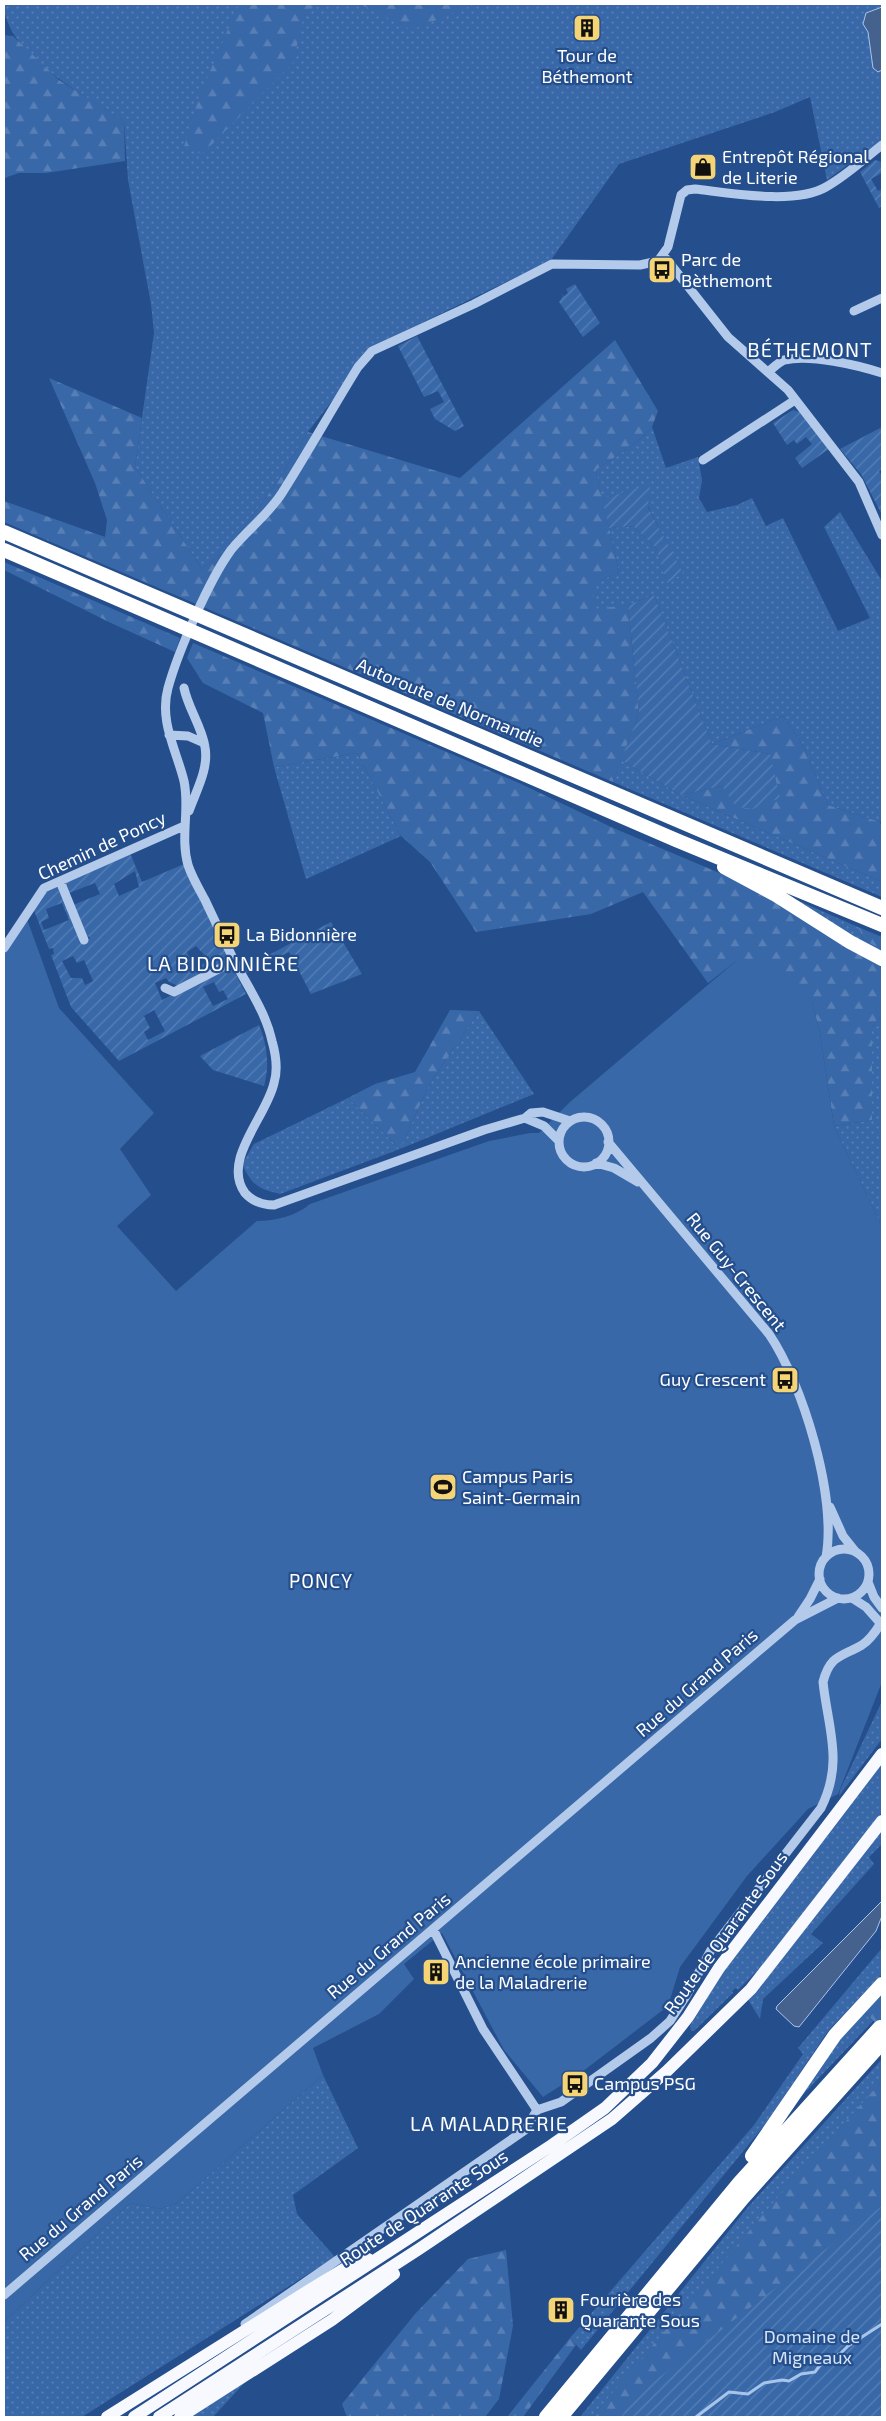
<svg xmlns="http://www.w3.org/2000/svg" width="886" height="2421" font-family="'Exo 2',sans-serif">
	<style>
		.grass { fill: url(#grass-dots) }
		.forest { fill: url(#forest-firs) }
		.garden { fill: url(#garden-furrows); fill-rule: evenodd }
		.pitch { fill: #3968a8 }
		.water { fill: #45628e; stroke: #a7c5eb }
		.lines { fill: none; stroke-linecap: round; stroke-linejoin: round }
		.stream { stroke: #a7c5eb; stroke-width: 3 }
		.minor { stroke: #b3caea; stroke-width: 9 }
		.major { stroke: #f7f9fe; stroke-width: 12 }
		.highway { stroke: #fff; stroke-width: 14 }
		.labels { text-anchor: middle; stroke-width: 4.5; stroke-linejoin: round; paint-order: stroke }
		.poi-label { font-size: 18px; fill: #fff; stroke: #244e8c; text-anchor: start }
		.street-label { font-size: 18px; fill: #fff; stroke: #244e8c }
		.park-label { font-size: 18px; fill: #d7e5f8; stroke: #244e8c }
		.neighbourhood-label { font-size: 19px; letter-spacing: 1px; fill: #fff; stroke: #244e8c }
		.quarter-label { font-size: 20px; letter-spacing: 1px; fill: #fff; stroke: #244e8c }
	</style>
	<defs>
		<pattern id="grass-dots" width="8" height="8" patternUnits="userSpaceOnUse" patternTransform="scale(1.25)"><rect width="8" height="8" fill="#3968a8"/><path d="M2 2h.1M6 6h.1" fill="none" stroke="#577fb5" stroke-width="1.8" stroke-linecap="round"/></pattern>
		<pattern id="forest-firs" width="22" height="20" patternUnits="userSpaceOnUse" patternTransform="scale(1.25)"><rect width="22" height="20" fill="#3968a8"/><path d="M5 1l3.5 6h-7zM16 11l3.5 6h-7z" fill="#577fb5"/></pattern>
		<pattern id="garden-furrows" width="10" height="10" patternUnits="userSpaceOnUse" patternTransform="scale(1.25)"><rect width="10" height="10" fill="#3968a8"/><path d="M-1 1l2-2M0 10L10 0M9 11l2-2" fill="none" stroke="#577fb5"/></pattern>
	</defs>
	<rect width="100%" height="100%" fill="#244e8c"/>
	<path class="grass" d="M4,4H882V140L827,180L810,97L775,112L619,164L551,260L374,346L308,432L273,488L228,548L202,569L135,467L154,333L151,304L128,180L124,121C87,97 4,53 4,4Z
		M652,427L666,468L698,457L702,480L699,498L707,512L737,505L752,498L766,526L783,518L838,631L870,618L824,527L840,512L882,581V821L880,822L828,805L802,743L783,716L712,744L654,595L628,605L594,610L593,584L619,572L609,528L633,526L656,548L667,582L682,573L648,506L649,485L602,499L596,470L637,442Z
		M357,753L401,836L306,879L274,767Z
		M621,760L681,795L882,882V897L613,782Z
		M797,900L858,927L864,940L882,950V954L813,913Z
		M479,1011L534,1094L400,1149L280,1194C258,1189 252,1185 242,1164L254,1144L348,1098L400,1149L429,1085Z
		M882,1015V1227L834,1126L872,1120V1027Z
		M882,1701V1739L839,1796L840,1790Z
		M882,1761V1812L759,1969L738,1990L736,1988L732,1991L733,1993L694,2031H691L690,2026L721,1975Z
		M882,1830V1844L869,1857L874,1864L811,1934L823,1943L763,1999L760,2019L747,1998L767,1978Z
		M882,1948V1974L828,2031L767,2122L581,2350L570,2338L754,2125L803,2054L798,2048Z
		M863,2011L873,2021L797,2101L826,2055Z
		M882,2059V2081L592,2417H580L748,2207Z
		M323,2075L358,2148L293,2195L297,2214L335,2257L82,2417H4V2322L130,2203L160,2209L177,2203Z
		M247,2380L213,2417H187Z"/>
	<path class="forest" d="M239,4H330L305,10L293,63L202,154L184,147L199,97Z
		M360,4H475L412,30Z
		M4,35L13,36L59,80L124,121L125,161L46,173H19L4,178Z
		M615,340L658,411L652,427L637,442L596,470L619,572L594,584V609L628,605L639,713L613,782L4,522V501L105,537L107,520L95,483L49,378L142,418L135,467L202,569L228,548L273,488L308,432L460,478Z
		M4,562L180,638L175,652L111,623L4,570Z
		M193,643L519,783L611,827L736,880L779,903L882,967V1015L872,1027V1120L834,1126L820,1033L812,1003L736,961L708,983L643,892L591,914L476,932L430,862L401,836L357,753L274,767L263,713L203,683L187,658Z
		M783,716L802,743L828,805L880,822L882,827V882L681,795L722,786L736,806L770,754L712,744Z
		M858,927L882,937V950L864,940Z
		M450,1010L479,1011L429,1085L400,1149L348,1098L375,1084L415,1072Z
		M882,1991V2029L863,2011Z
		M882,2081V2321L691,2417H592L778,2197Z
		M506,2250L513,2326L499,2399L485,2417H347L342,2404L415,2314L468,2259Z
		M570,2338L576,2345L523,2417H507Z"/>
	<path class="garden" d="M875,160L882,162V173L871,179L878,191L882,189V206L879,208L860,172Z
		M575,284L600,323L583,337L559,302L563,296L561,293L564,296L568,293L566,289Z
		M417,336L464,426L455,431L435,419L430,409L444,402L438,391L424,397L398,346Z
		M793,410L800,412L829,449L802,468L795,458L812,444L806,437L797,444L794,440L787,445L773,423Z
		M882,427V469L879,471L882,476V515L861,474L840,449Z
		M650,484L648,507L683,573L667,583L656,548L633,526L609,528L602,499Z
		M654,595L712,744L770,754L780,798L753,809L736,807L722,786L681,795L621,760L639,713L628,605Z
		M130,853L142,882L184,864L229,960L178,986L169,982L166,978L155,983L162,1000L223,969L228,971L233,969L246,994L119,1061L71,1007L51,955L54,954L53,948L49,949L33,908L48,889L59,885L80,938L79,942L86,945L90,937L86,936L73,905L100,894L95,883L69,893L64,882ZM135,871L139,887L119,896L114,884ZM62,903L69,920L44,930L41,922L49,918L46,909ZM196,946L209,960L194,969L187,952ZM73,956L77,963L84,960L93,981L85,985L82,978H71L62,961ZM214,982L219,992L223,990L228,999L213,1006L203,987ZM154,1010L165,1031L148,1040L144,1032L150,1028L144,1016Z
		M331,922L362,974L311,994L289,952L247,973L244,968Z
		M259,1025C267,1045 270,1065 264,1086L213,1070L200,1056Z
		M882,2206V2417H621L635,2396Z"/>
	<path class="pitch" d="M27,919L59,1008L154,1113L120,1149L151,1195L117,1226L176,1291L257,1221C275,1221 296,1216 310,1204L489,1141L530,1133H539L570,1102L736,961L776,966L812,1003L820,1033L834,1126L882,1227V1682L838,1794L808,1809L747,1876L680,1967L668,2006L582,2072L543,2097L504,2050L442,1933L404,1964L414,1979L379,2014L313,2048L323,2075L177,2203L160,2209L130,2203L4,2322V952Z"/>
	<path class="water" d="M882,7V70L878,72L873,68L868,32L863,24L866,13Z
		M882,1901V1916L876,1931L799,2027L794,2026L776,2009L777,2006Z"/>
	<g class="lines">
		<path class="stream" d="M696,2417L729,2392L748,2394L764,2383L782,2380L789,2381L801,2374L815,2372C821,2363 828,2355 840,2354L848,2346L882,2324"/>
		<path class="minor" d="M664,256L728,337L788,390L859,482L882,535
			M854,311L882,298
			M768,372C773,368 779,362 784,360C811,354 857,365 882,373
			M703,460L795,400
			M184,688C188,708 202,727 205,747C209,769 196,791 189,811
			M169,735L188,736L204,743
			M60,881L84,940
			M4,948L44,888L184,826
			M165,988L174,992L234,961
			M559 1142a25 25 0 1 1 50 0a25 25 0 1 1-50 0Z
			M525,1118L544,1126L559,1141
			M570,1121L543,1112L531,1113L525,1118L484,1130L274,1205C263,1205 253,1202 245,1193C221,1160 267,1116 274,1083C278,1070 276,1055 272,1041C266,1013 249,989 236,964C225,943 215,921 205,900C199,889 192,877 188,865C180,837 190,809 184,781C176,749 159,721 168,688C178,652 209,580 231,550C247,530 268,515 282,493C308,452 332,409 358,367L372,351L474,304L552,264L640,265L658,261L668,247L681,195L687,190L695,189C730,193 795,205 826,187C846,176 864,159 882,145
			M608,1142L769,1334C803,1384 837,1497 826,1557
			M596,1163L614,1168L638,1182
			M830,1507L843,1536L855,1551
			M819 1574a25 25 0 1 1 50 0a25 25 0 1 1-50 0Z
			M868,1582L874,1597L882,1608
			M852,1598L866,1607L882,1625
			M798,1617L810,1599L820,1579
			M433,1929L483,2029L537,2110
			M4,2295L795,1620L838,1598
			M245,2324L525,2130L537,2110L561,2102L651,2038L670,2021L686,1996L711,1950L821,1808C844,1762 828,1729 823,1682C830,1655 841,1657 862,1645C870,1640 876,1631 881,1623"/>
		<path class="major" d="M107,2417L303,2294L349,2266L368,2259
			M134,2417L552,2145L605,2108L652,2063L688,2017L719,1968L882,1754
			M159,2417L419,2249L612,2119L667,2071L751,1989L882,1821
			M180,2417L332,2320L394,2274"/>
		<path class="highway" d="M4,532L882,908
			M4,550L676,840L882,925
			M724,867L776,895L850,942L882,959
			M752,2156L835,2035L882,1984
			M546,2417L739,2183L880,2027
			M561,2417L743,2198L882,2043"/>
	</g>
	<defs>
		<symbol id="building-square" viewBox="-11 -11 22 22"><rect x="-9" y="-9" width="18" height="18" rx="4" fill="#f5d476" stroke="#244e8c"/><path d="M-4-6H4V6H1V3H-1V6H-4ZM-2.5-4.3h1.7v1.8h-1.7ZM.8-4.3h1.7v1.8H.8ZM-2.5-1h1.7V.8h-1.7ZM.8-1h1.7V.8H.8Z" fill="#111"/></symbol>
		<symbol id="shop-square" viewBox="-11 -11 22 22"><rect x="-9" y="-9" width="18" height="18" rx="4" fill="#f5d476" stroke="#244e8c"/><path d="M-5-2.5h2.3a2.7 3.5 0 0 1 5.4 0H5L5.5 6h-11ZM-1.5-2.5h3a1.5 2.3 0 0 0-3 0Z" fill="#111"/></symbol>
		<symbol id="bus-square" viewBox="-11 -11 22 22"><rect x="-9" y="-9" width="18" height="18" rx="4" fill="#f5d476" stroke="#244e8c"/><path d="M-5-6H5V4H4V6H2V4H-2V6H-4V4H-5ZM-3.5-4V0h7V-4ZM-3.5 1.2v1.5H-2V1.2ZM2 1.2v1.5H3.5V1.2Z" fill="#111"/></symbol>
		<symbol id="stadium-square" viewBox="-11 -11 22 22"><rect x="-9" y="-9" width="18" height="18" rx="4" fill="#f5d476" stroke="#244e8c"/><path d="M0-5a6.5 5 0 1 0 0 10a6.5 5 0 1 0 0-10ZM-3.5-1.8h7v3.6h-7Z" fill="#111"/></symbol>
	</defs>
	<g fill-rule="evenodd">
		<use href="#building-square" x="571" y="12" width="32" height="32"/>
		<use href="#shop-square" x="687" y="151" width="32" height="32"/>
		<use href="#bus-square" x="646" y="254" width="32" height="32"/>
		<use href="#bus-square" x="211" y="919" width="32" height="32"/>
		<use href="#bus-square" x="769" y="1364" width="32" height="32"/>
		<use href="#stadium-square" x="427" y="1471" width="32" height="32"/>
		<use href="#building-square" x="420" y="1956" width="32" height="32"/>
		<use href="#bus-square" x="559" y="2068" width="32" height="32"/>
		<use href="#building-square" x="545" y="2294" width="32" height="32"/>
	</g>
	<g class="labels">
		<g class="poi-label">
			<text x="587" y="62" text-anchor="middle">Tour de<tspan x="587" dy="21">Béthemont</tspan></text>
			<text x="722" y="163">Entrepôt Régional<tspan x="722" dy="21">de Literie</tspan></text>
			<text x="681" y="266">Parc de<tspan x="681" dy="21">Bèthemont</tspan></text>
			<text x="246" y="941">La Bidonnière</text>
			<text x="766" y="1386" text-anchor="end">Guy Crescent</text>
			<text x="462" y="1483">Campus Paris<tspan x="462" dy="21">Saint-Germain</tspan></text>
			<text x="455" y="1968">Ancienne école primaire<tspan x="455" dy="21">de la Maladrerie</tspan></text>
			<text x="594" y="2090">Campus PSG</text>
			<text x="580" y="2306">Fourière des<tspan x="580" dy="21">Quarante Sous</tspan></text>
		</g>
		<g class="street-label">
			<text transform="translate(450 703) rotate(23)" y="6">Autoroute de Normandie</text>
			<text transform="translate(102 846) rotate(-25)" y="6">Chemin de Poncy</text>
			<text transform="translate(736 1272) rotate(51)" y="6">Rue Guy-Crescent</text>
			<text transform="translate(697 1683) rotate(-41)" y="6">Rue du Grand Paris</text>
			<text transform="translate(726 1933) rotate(-54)" y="6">Route de Quarante Sous</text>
			<text transform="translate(389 1946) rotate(-40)" y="6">Rue du Grand Paris</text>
			<text transform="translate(81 2208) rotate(-40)" y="6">Rue du Grand Paris</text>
			<text transform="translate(424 2208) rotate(-33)" y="6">Route de Quarante Sous</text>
		</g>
		<g class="park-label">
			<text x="812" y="2343">Domaine de<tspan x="812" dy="21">Migneaux</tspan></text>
		</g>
		<g class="neighbourhood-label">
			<text x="321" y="1588">PONCY</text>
		</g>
		<g class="quarter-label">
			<text x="810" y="357">BÉTHEMONT</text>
			<text x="223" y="971">LA BIDONNIÈRE</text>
			<text x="489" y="2131">LA MALADRERIE</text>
		</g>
	</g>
	<rect width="886" height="2421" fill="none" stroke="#ffffff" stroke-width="10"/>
</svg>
